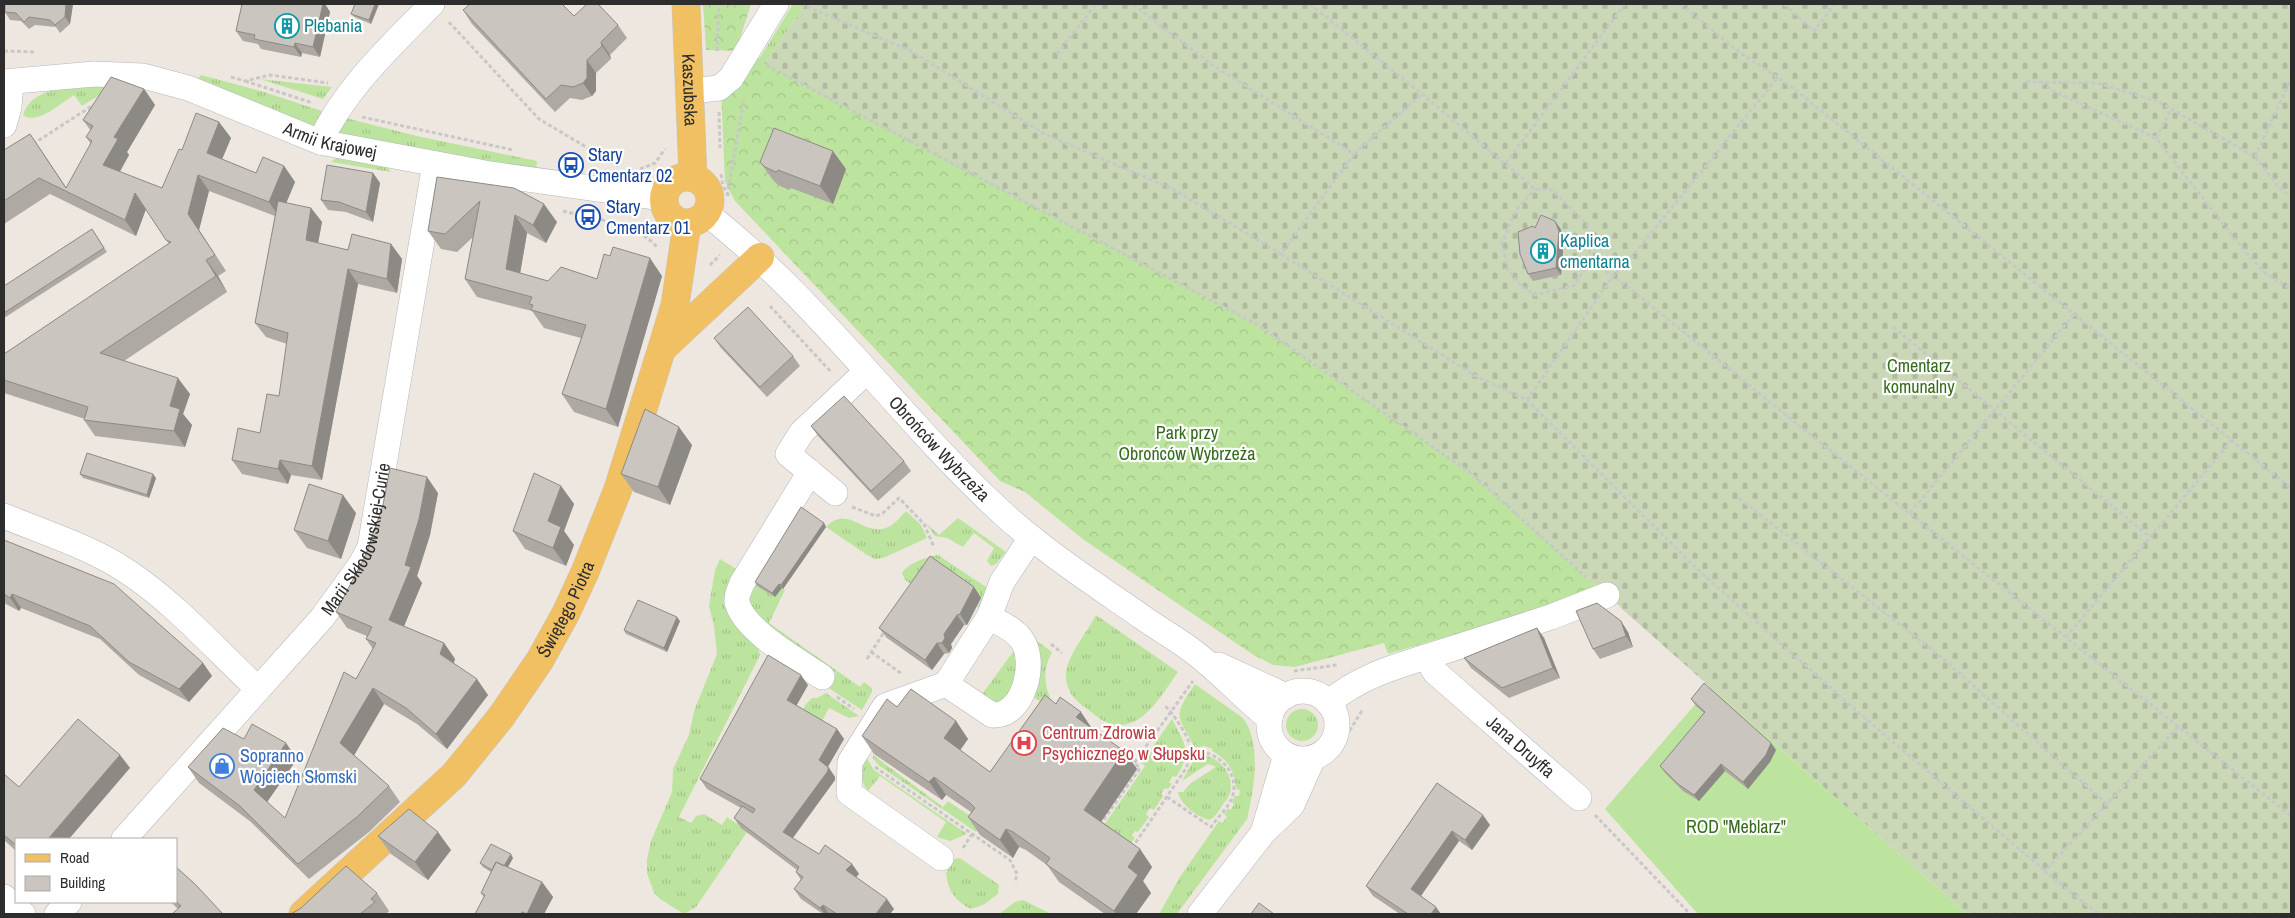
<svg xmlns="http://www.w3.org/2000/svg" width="2295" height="918" font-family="'Archivo Narrow',sans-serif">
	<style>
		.grass { fill: url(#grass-tufts) }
		.forest { fill: url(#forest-crowns) }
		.cemetery { fill: url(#cemetery-stones) }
		.garden { fill: #bde49e }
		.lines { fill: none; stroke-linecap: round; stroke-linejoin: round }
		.minor-casing { stroke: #b3b7c0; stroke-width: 26 }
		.major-casing { stroke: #c8c8c8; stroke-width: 29 }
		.path { stroke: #c8c8c8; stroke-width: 3; stroke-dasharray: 4 2.5; stroke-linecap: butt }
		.minor { stroke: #fff; stroke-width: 25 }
		.major { stroke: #f0c063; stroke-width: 28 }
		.wall { fill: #aea9a3 }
		.shaded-wall { fill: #8d8a85 }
		.building { fill: #cac5be; stroke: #8d8a85 }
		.labels { text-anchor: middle; stroke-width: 4.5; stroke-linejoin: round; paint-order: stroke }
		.culture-label { font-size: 18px; fill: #0d838f; stroke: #fff; text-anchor: start }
		.street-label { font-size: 18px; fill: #2d2d2d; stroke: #fff }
		.transit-label { font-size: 18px; fill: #164399; stroke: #fff; text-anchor: start }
		.park-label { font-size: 18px; fill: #356c1c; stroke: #fff }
		.health-label { font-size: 18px; fill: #be3a42; stroke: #fff; text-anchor: start }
		.shop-label { font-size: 18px; fill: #366cbe; stroke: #fff; text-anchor: start }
	</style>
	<defs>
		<pattern id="grass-tufts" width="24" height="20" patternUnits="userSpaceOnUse" patternTransform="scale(1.25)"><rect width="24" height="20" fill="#bde49e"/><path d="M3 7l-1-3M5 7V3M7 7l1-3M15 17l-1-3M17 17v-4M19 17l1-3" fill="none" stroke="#a3c488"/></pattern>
		<pattern id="forest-crowns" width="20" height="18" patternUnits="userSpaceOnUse" patternTransform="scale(1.25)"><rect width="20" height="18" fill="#bde49e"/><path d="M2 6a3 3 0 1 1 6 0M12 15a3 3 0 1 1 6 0" fill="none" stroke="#a3c488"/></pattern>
		<pattern id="cemetery-stones" width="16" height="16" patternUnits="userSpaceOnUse" patternTransform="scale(1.25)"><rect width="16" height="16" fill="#cbd8b7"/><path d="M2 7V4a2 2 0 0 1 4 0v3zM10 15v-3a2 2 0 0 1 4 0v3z" fill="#afba9e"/></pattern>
	</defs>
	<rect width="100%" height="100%" fill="#eee7e0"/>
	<path class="grass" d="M793,4H806L765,63L759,59Z
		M201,75L264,92L325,112L314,127L198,79Z
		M260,79L332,87L323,99Z
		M114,86L82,106L74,95C62,102 37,126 23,115C34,81 86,88 114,86Z
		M342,117L417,136L537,161L536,170L339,136L336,135Z
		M336,158L388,168L391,172L331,162Z
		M906,511L921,525L927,538L883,558L875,559L867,555L826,527C851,502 865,542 892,525C897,521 902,515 906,511Z
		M958,518L1006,552L996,564L991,566L987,561L994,548L974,533L963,547L947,538L935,536L925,522L939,535Z
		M938,555L992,591L982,610L977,607L982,598L937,567L920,590L905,580L902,573C907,564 928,556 938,555Z
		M720,559L738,570L760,655L679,817L691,823L696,816L704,814L722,825L727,817L736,823H742L806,704L812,698H817L826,693L859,716L849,718L829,708L805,754L747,832L696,907L684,914L660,899L654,893L647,873V859L651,841L672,792L673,769L689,735L694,711L717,654L714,626L709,606L715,570Z
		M756,584L775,597L782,588L785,590L769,623L860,687L864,682L872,688V692L862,710L827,687L836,673L758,618L748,599Z
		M1096,615L1178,672C1163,692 1143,732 1112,724C1102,722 1094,714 1086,708C1074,700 1065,689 1066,673C1067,657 1088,630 1096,615Z
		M1037,641L1052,652C1042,670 1044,687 1053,704L1049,708L1028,693L1033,645Z
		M1018,645L1019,672L1005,700L992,704L980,697Z
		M1195,684L1243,718C1262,743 1254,789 1247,819L1177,914H1159L1180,877L1219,821L1222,823L1227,817L1224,814L1228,808L1230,810L1234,805L1232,802L1235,796H1239L1240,790L1236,789C1235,772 1228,759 1212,751L1213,749L1204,746L1195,748C1177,713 1172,718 1195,684Z
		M1286 725a16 16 0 1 1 32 0a16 16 0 1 1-32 0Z
		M1172,719C1185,744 1193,752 1176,777L1173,776L1169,782L1172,784L1168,789L1165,788L1161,794L1163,796L1154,810L1150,808L1146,814L1149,817L1138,832L1135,831L1132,835L1135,838L1126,849L1102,828L1145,766L1141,763Z
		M1197,754C1216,754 1235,772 1230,793C1229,798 1224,802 1222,806C1218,812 1215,818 1209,820C1197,817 1180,804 1178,792H1183L1191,783L1216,767L1208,764L1182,781Z
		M873,755L943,807L948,801L982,824L976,832L878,765L873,758Z
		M866,757L874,770L967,834L950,841L937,837L946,822L880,776L868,791C859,779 859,770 866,757Z
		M960,858L999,885L998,894L983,905L971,909C956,902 948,891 946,874L953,859Z
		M1023,900L1051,914H999L1015,902Z"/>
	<path class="forest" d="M703,4H751L736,51L706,50Z
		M750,53L1257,324L1473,474L1594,584L1603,587L1554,605L1388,654L1384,643L1295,667L1273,665L1252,654L1084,540L1025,492L1000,481L735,201L725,182L721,90Z"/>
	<path class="cemetery" d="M806,4H2291V914H1967L1622,609L1603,587L1594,584L1473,474L1257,324L765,63Z"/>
	<path class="garden" d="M1710,687L1967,914H1698L1605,809Z"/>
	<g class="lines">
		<defs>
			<g id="minor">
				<path id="s1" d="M4,82L94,74L143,76L188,88L320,142L490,174L663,198"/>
				<path d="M691,91L719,88L731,78L776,4"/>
				<path d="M4,125L9,107L11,82"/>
				<path d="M320,142C345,88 391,46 432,4"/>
				<path id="s2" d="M706,213C816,299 897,415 998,509C1042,550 1093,583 1142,617C1160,630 1181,641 1199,656C1223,675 1245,699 1270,719"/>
				<path d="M810,472L742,583C740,589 736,595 737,602C743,630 799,661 822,677"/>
				<path d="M835,493L788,454L802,432L866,372"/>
				<path d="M4,516C45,533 91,547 128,572C176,604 216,650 258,689"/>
				<path d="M1426,657L1551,617L1607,595"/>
				<path d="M1219,665L1286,696"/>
				<path d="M946,684L992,715C1024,718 1038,660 1021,639C1014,629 1000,623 989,617"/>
				<circle cx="1303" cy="725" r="34"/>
				<path id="s3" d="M1328,703C1358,678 1390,668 1426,657L1435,672L1579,798"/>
				<path d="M1264,829L1286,755"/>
				<path id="s4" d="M124,839L322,618L361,564L370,547L435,164"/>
				<path d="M941,858L849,793L850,762L885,706L946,684L989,617L1002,582L1031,538"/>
				<path d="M4,897L23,914"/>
				<path d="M57,914L69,902"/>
				<path d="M1200,914L1263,833L1292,805L1313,758"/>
			</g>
			<g id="major">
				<path id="s5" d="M686,4L693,177"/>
				<circle cx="687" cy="200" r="23"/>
				<path d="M664,347L760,257"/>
				<path id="s6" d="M303,914L454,775L501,717L540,660L566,613L585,572L618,489L662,348L675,305L687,224"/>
			</g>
		</defs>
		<use href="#minor" class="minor-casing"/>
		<use href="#major" class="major-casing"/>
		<path class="path" d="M801,4L911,51L1046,135L1171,188L1281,254L1354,154L1211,64L1133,4
			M1310,4L1422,94L1535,189L1553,190L1588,226L1590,259L1575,285L1535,295L1522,287L1508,270L1502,243L1516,210L1535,189
			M1681,4L1735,49L1789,85L2291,488
			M1784,4L1814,31L1835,4
			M449,22L539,119L618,166
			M4,51L36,52
			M717,51L719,4
			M1057,54L1096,4
			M766,65L1258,325L1473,475L1586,577
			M231,77L245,81L270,75L328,83
			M245,81L313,103
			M2026,82L2098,83L2159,102L2255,157L2279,187L2291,197
			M2042,82L2053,91L2156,138L2242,248L2265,273L2291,289
			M719,112L720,148
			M362,117L513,150
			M2156,138L2171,109
			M33,144L95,104
			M1354,154L1422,94
			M2255,157L2291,79
			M1506,163L1625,4
			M640,169L655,163L665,149
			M721,174L723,186L730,198
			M727,196L744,99
			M563,211C594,219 636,223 658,248
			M1281,254L1474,375L1527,400L1694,566L1859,713L2045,871
			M1590,259L1633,291L1807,432L2291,816
			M710,265L720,255
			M770,306L832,373
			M1893,327L2150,537
			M1527,400L1613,276L1631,258L1778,77
			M1739,498L1941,657L2107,804
			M852,507L876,516L883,513L899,498L924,524L934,547
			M1910,513L2075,313
			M2066,637L2232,440
			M1051,644L1062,653
			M871,652L902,674
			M867,659L884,632
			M1294,671L1337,665
			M837,697L854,709
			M1336,753L1363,709
			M875,767L1010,860L1017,874L1015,883
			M1167,797L1211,827C1217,818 1230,806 1233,795C1239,770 1215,749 1191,751
			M1595,815L1690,914
			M1100,825L1140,768L1134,763L1193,681
			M963,848L972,834
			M1132,848L1185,770C1188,764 1191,757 1191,751C1191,739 1173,713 1164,705
			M2098,914L2045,871L2179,726"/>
		<use href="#minor" class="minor"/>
		<use href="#major" class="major"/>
	</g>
	<path class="wall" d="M5,4H73L70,24L60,33L56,27L35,25L29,29L21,21L10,20L5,12Z
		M242,4H325L330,12L320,57L302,53L301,57L261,49L258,44L243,41L236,31Z
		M355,4H379L371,24L354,17L351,14Z
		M463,10L574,16L618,25L627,38L610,55L611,59L596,73V91L592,96L582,100L570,98L555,112L472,24Z
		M144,89L155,105L127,152L129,155L120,172L162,188L182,150L219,122L231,138L222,159L256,173L284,166L295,182L286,203L311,208L322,222L318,243L348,250L391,244L402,259L397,293L358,284L322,480L291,475L288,484L242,474L232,460L260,433L279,396L287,344L266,337L255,323L275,216L209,191L199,230L226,271L218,276L227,292L124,361L190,394L183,414L192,425L185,447L95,436L84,420L85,419L4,393V354L169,244L146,209L136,236L50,194L4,224V150L30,134L66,188L91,144L86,137L91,131L83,120Z
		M760,162L846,169L833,204L791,188L789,190L778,185L773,180Z
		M373,173L380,183L373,222L346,212L328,210L321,200Z
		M437,177L557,222L546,243L527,233L520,273L548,281L662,276L618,427L574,412L562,394L581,338L544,328L532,311L477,297L465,279L473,237L457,252L441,249L428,231Z
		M1535,228H1560L1564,238L1561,275L1533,281L1528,274Z
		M92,229L107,252L4,318V286Z
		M714,338L793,356L800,366L767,397L721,348Z
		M811,426L904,461L911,471L878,501L818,436Z
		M692,445L670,505L634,492L621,474Z
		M80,474L156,478L149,498L83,478Z
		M561,486L574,504L564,531L574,545L566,566L525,549L513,531Z
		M438,493L430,535L417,576L422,583L404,626L444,643L455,659L454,663L488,695L447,749L417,724L384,704L354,755L389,786L400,802L369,832L309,879L251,822L199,783L188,767L244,739L297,759L267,802L285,818L356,679L373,649L366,639L367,636L347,628L336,612Z
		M356,513L341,559L307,548L294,530Z
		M824,523L826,527L783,589L782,588L775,597L757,586L755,582Z
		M4,540L203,663L212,676L189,702L139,675L100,639L21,608L19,611L4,603Z
		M974,587L981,598L967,625H964L951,644L952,648L949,653L944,654L932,670L887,638L879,628Z
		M680,621L667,652L626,634L624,630Z
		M1537,628L1544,638L1560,678L1509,698L1471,668L1464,658Z
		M1628,632L1633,647L1600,659L1593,649Z
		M808,685L796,705L837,729L844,739L828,766L835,777V780L792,838L819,854L852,864L859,874L856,877L894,909L890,914H823L801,899L794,889L801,880L796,872L797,870L741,828L734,818L741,808L707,789L700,779Z
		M1691,699L1771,743L1776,750L1770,762L1748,789L1725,771L1699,801L1683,791L1665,773L1660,766L1704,713L1696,706Z
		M1056,704L1124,751L1137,769L1101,821L1140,849L1152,867L1143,881L1151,893L1136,914H1105L1059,882L1047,865L1026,850L1019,847L1013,858L980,835L968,817L971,812L946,795L942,800L874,754L862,736L897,707L956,721L968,739L960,750L990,772Z
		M120,755L130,768L16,839V851L4,840V774L19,787Z
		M1437,783L1490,825L1472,850L1459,841L1421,896L1441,914H1400L1373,896L1366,886Z
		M378,836L451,850L428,880L391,854Z
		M513,858L508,867L542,882L553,897L544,914H475L484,897L481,893L491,872L483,867L480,863Z
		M176,867L223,914L178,909L171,902H176Z
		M377,893L389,911L386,914H291Z"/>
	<path class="shaded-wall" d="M66,4H73L70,24L65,17Z
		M323,4H325L330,12L320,57L313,47Z
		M375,4H379L371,24L369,20Z
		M601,42L610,55L611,59L602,46Z
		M295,43L302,53L301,57L294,47Z
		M587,60L596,73V91L592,96L583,83Z
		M144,89L155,105L127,152L129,155L114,181L103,165L114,137Z
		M219,122L231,138L218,169L207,153Z
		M30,134L41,150L69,192H68Z
		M833,151L846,169L833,204L820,186Z
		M284,166L295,182L280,218L269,202Z
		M373,173L380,183L373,222L366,212Z
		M198,175L209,191L199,230L226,271L188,214Z
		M135,193L146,209L136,236L125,220Z
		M544,204L557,222L546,243L533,225Z
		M311,208L322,222L316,254L306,240Z
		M515,215L527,233L518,286L506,269Z
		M1555,221L1560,228L1564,238L1561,275L1556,268Z
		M391,244L402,259L397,293L387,279Z
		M650,258L662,276L618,427L606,409Z
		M206,260L218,276L227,292L216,276Z
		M348,269L358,284L322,480L312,466Z
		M178,378L190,394L183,414L192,425L185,447L174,431L170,406Z
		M679,427L692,445L670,505L658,487Z
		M280,460L291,475L288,484L278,469Z
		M153,474L156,478L149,498L147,495Z
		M427,477L438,493L430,535L417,576L422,583L400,636L389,620L405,565Z
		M561,486L574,504L564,531L574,545L566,566L553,548L548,521Z
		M343,495L356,513L341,559L328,541Z
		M824,523L826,527L783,589L781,585Z
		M779,584L782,588L775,597L772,593Z
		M974,587L981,598L967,625L960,614Z
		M12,594L21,608L19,611L10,598Z
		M957,615L964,625L951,644L952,648L949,653L942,643L944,634Z
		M677,617L680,621L667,652L664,648Z
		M1621,621L1628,632L1633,647L1626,636Z
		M1537,628L1544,638L1560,678L1553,668Z
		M444,643L455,659L451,670L440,654Z
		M937,643L944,654L932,670L925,660Z
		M203,663L212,676L189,702L179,689Z
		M801,675L808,685L794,710L787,700Z
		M477,679L488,695L447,749L436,734Z
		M373,688L384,704L352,759L340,743Z
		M1081,712L1093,730L1076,717Z
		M956,721L968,739L956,756L944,738Z
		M837,729L844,739L826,770L819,760Z
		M286,743L297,759L265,805L254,790Z
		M1771,743L1776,750L1770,762L1748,789L1743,782Z
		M1124,751L1137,769L1097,828L1084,810Z
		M120,755L130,768L69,839H48Z
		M1721,764L1725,771L1699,801L1694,795Z
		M828,767L835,777V780L790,842L783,832Z
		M934,777L946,795L942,800L929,782Z
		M1483,815L1490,825L1472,850L1465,840Z
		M1006,829L1019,847L1013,858L1000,840Z
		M1452,831L1459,841L1418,900L1411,889Z
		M438,832L451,850L428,880L415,862Z
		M1140,849L1152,867L1143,881L1151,893L1136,914H1116L1114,911L1128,867Z
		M511,854L513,858L502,877L500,874Z
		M852,864L859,874L853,880L846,870Z
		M542,882L553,897L544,914H527Z
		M887,899L894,909L890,914H876Z
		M823,905L829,914H825L820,908Z
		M1436,907L1441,914H1431Z"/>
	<path class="building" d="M5,4H66L65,17L55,25L50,20L29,17L24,22L16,13L5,12Z
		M242,4H323L313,47L295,43L294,47L254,39L255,35L236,31Z
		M355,4H375L369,20L351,14Z
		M470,4H562L574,16L587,4H598L618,25L601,42L602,46L587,60V78L583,83L573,87L561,85L546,99L463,10Z
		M111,77L144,89L114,137L118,139L103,165L162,188L179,149L182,150L196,113L219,122L207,153L256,173L263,157L284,166L269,202L198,175L188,214L215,255L206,260L216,276L100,353L178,378L170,406L180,409L174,431L84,420L88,407L4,380V354L171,242L166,240L135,193L125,220L39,178L4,201V150L30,134L66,188L92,141L86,137L93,126L83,120Z
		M774,128L833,151L820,186L778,170L776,172L765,167L760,162Z
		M327,165L373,173L366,212L339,202L321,200Z
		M437,177L514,188L544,204L533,225L515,215L506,269L548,281L561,267L597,279L604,254L610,256L613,247L650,258L606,409L562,394L586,325L531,310L533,305L529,304L532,297L465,279L480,201L445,234L428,231Z
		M278,201L311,208L306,240L348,250L352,234L391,244L387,279L348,269L312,466L280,460L278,469L232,460L238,428L260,433L267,394L279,396L288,333L255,323Z
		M1541,215L1555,221L1559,231L1556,268L1528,274L1520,254L1518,232L1533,226L1535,228Z
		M92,229L104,248L4,313V286Z
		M748,307L793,356L760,387L714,338Z
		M844,396L904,461L871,491L811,426Z
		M645,409L679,427L658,487L621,474Z
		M87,453L153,474L147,495L80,474Z
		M390,468L427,477L419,519L405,565L411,567L389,620L444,643L440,654L477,679L436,734L406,708L373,688L340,743L389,786L358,816L298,864L240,806L188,767L223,728L244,739L252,724L286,743L254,790L285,818L344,672L356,679L376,643L366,639L372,627L336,612L366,554L383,505Z
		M534,473L561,486L548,521L561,527L553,548L513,531Z
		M309,484L343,495L328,541L294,530Z
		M801,507L824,523L781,585L779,584L772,593L755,582Z
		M4,540L114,584L203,663L179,689L129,662L90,626L12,594L10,598L4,594Z
		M930,556L974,587L960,614L957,615L944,634L945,638L942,643H937L925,660L879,628Z
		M638,600L677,617L664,648L624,630Z
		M1597,603L1621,621L1626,636L1593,649L1576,611Z
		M1537,628L1553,668L1502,688L1464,658Z
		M768,655L801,675L787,700L837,729L819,760L828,767V771L783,832L819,854L825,845L852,864L846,870L887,899L876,914H837L823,905L820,908L794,889L803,877L796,872L799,867L734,818L742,806L753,813L755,809L700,779Z
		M1704,683L1771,743L1766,755L1743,782L1721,764L1694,795L1678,784L1660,766L1705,712L1691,699Z
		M911,689L956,721L944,738L990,772L1045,695L1056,704L1060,697L1081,712L1076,717L1124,751L1084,810L1140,849L1128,867L1138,875L1114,911L1046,864L1050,858L1013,832L1006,829L1000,840L968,817L975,808L970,803L934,777L929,782L862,736L887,699L897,707Z
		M78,719L120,755L48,839H16V845L4,835V774L19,787Z
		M1437,783L1483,815L1465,840L1452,831L1411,889L1436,907L1431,914H1408L1366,886Z
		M409,809L438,832L415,862L378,836Z
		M491,844L511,854L504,866L496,862L492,870L480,863Z
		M496,862L542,882L527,914L522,912L521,914H475L485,895L481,893Z
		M346,866L377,893L371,899L375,902L360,914H291L301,908Z
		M176,867L195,884L223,914H172L181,906L176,901Z
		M1259,903L1274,914H1251Z"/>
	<defs>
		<symbol id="building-ring" viewBox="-11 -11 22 22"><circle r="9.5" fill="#fff" stroke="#0f9aa8" stroke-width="1.5"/><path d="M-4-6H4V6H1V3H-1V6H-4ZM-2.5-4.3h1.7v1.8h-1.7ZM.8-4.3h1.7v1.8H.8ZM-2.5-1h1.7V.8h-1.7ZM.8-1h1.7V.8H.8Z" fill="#0f9aa8"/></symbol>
		<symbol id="bus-ring" viewBox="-11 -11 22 22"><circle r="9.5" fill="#fff" stroke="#1a4fb4" stroke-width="1.5"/><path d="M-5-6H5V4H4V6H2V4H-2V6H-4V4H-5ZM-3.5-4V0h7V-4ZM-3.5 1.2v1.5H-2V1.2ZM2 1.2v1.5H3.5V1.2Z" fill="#1a4fb4"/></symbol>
		<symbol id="hospital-ring" viewBox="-11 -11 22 22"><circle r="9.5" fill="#fff" stroke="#e0444e" stroke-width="1.5"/><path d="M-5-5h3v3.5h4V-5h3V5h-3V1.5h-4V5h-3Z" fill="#e0444e"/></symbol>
		<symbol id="shop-ring" viewBox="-11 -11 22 22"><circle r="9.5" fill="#fff" stroke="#3f7fe0" stroke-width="1.5"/><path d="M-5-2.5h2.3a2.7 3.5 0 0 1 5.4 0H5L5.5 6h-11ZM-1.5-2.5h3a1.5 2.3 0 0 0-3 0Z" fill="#3f7fe0"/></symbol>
	</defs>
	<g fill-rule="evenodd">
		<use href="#building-ring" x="273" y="12" width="28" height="28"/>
		<use href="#bus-ring" x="557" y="151" width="28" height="28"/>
		<use href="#bus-ring" x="574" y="203" width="28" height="28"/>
		<use href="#building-ring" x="1529" y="237" width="28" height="28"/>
		<use href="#hospital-ring" x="1010" y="729" width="28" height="28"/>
		<use href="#shop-ring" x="208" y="752" width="28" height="28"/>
	</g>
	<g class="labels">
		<g class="culture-label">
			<text x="304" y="32">Plebania</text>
			<text x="1560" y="247">Kaplica<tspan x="1560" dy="21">cmentarna</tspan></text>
		</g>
		<g class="street-label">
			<text dy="6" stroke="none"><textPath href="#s5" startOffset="86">Kaszubska</textPath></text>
			<text dy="6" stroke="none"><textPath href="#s1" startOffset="338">Armii Krajowej</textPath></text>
			<text dy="6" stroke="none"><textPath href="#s2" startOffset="332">Obrońców Wybrzeża</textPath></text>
			<text dy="6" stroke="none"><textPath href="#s4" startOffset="385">Marii Skłodowskiej-Curie</textPath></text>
			<text dy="6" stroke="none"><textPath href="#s6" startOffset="406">Świętego Piotra</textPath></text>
			<text dy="6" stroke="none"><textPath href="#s3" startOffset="240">Jana Druyffa</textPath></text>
		</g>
		<g class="transit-label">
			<text x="588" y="161">Stary<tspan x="588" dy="21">Cmentarz 02</tspan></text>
			<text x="606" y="213">Stary<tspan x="606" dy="21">Cmentarz 01</tspan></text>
		</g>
		<g class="park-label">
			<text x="1919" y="372">Cmentarz<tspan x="1919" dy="21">komunalny</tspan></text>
			<text x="1187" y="439">Park przy<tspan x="1187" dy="21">Obrońców Wybrzeża</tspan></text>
			<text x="1736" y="833">ROD "Meblarz"</text>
		</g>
		<g class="health-label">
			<text x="1042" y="739">Centrum Zdrowia<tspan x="1042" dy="21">Psychicznego w Słupsku</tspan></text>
		</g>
		<g class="shop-label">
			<text x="240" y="762">Sopranno<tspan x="240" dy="21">Wojciech Słomski</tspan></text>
		</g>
	</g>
	<rect width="2295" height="918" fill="none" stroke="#2d2d2d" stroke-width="10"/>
	<rect x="15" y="838" width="162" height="65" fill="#ffffff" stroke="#ababab"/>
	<rect x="25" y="854" width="25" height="8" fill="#f0c063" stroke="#ababab"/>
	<text x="60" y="863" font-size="15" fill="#2d2d2d">Road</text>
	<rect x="25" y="876" width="25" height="15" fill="#cac5be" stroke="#ababab"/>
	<text x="60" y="888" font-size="15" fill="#2d2d2d">Building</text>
</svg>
